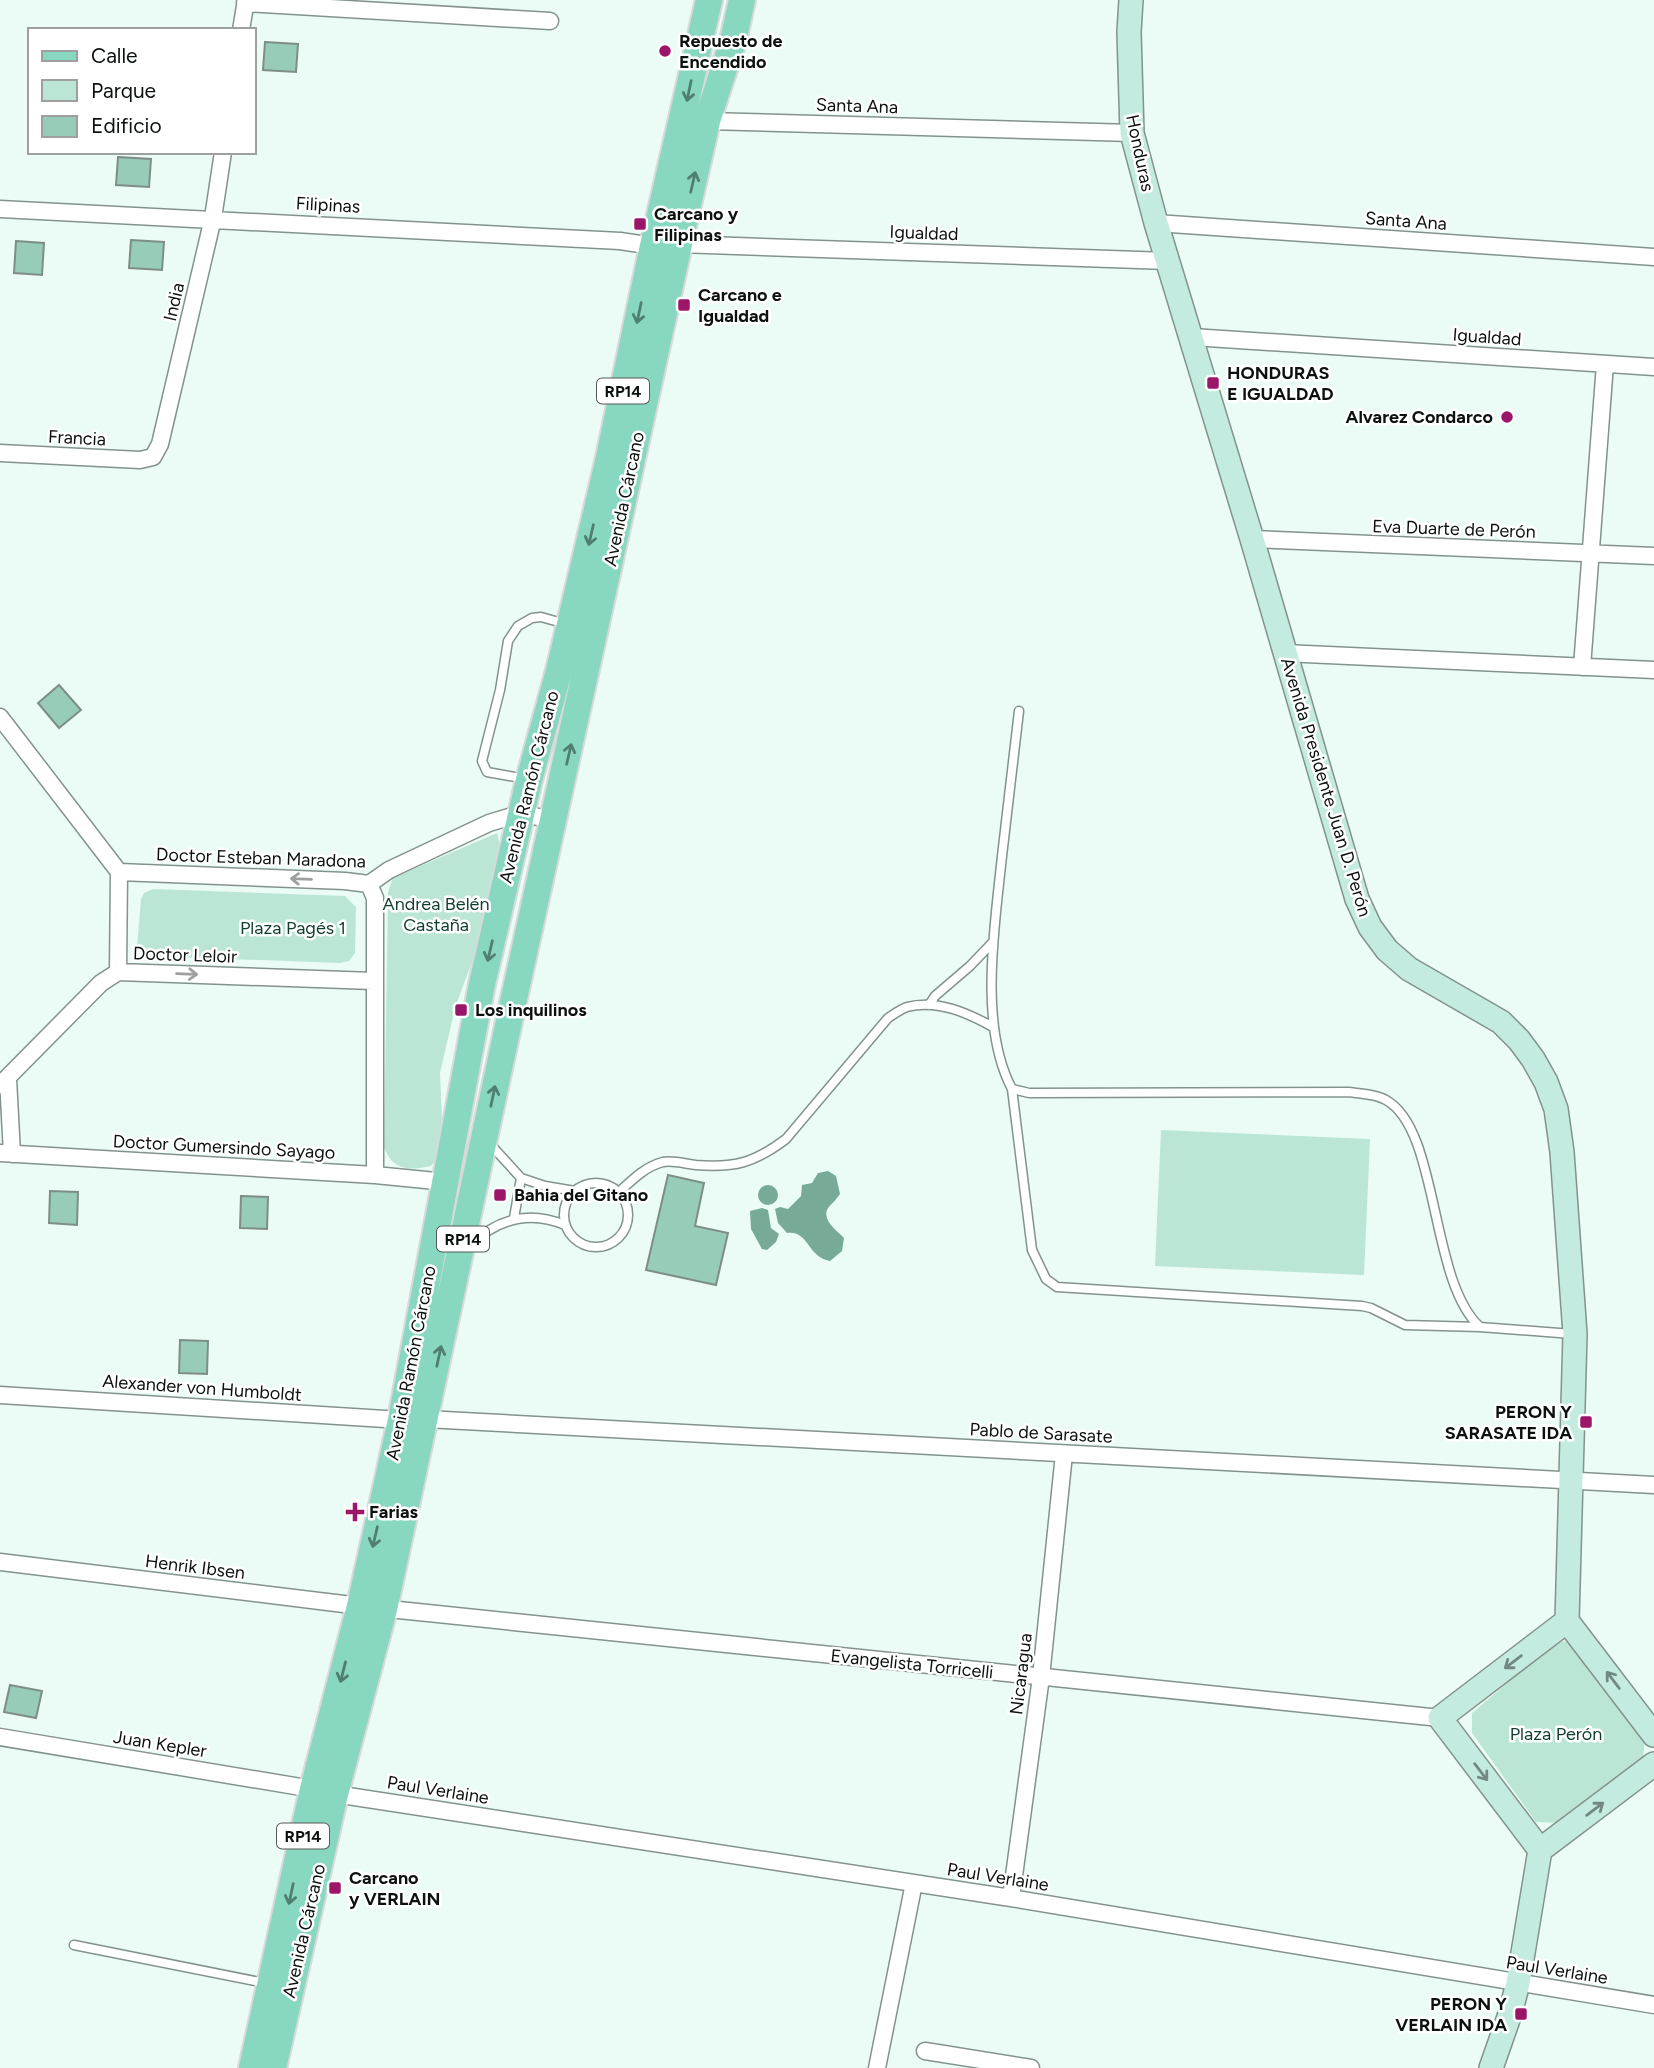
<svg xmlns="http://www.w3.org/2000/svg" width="1654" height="2068" font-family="Figtree,sans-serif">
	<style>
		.green { fill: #bbe6d5 }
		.water { fill: #77ab98 }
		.building { fill: #97ccb8; stroke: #7e8e87; stroke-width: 2 }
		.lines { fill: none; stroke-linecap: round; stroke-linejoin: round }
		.service-casing { stroke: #83938c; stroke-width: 11 }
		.minor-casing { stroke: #83938c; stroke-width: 19 }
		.secondary-casing { stroke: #83938c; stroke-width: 26 }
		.primary-casing { stroke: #d8d9d8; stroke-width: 30 }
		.service { stroke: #fff; stroke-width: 8 }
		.minor { stroke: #fff; stroke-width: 16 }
		.secondary { stroke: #c4ebe0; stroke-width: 23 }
		.primary { stroke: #88d7c0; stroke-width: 26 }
		.oneway { stroke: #507e70 }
		.oneway2 { stroke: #9da09f }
		.oneway3 { stroke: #718982 }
		.poi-dot { fill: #9b1668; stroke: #fff; stroke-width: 2.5 }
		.labels { text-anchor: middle; stroke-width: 5; stroke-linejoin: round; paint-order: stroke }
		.shield { fill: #fff; stroke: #545856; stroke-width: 2 }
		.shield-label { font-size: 16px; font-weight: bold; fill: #0b110e }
		.poi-label { font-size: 18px; font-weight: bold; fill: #0b110e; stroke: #fff; text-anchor: start }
		.street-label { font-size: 18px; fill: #0b110e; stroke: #fff }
		.park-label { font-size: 18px; fill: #0f3d2f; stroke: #fff }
	</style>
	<rect width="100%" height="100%" fill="#eafcf5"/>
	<path class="green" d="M497,833L502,855L479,943L455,1008L440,1073L442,1119L439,1155L431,1166C409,1171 392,1170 384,1147L388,892L393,878Z
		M153,889L345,896L356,907L355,953L349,961L340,963L150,956L141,953L137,948L141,899L144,893Z
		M1161,1130L1370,1139L1364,1275L1155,1266Z
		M1570,1641L1645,1739L1643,1758L1558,1823L1536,1822L1472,1733V1713L1556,1642Z"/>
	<path class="water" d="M828,1171L836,1176L840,1194C836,1200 832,1203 828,1208C821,1220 837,1231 844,1238L842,1251L830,1261C807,1257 809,1230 787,1233L778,1223L775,1209L780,1207L788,1209L801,1196L802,1185L812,1183L818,1173Z
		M758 1195a10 10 0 1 1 20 0a10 10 0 1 1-20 0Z
		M762,1208L768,1210L771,1228L779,1234L776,1242L767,1250L762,1249L751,1229L750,1211Z"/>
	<path class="building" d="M265,42L298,44L296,72L263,70Z
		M118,157L151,159L149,187L116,185Z
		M131,240L164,242L162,270L129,268Z
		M16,241L44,243L42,275L14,273Z
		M59,685L81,710L59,728L38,703Z
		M668,1175L704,1183L695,1226L728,1233L716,1285L646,1270Z
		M50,1191L78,1192L77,1225L49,1223Z
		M241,1196L268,1197L267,1229L240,1228Z
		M180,1340L208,1341L207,1374L179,1373Z
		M10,1685L42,1691L36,1718L4,1712Z"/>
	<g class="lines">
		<defs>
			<path id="service" d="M1019,711C1013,759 1008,808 1002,856C995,925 978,1025 1012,1089L1029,1093L1349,1092C1361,1094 1376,1094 1386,1100C1440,1130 1429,1281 1480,1327L1572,1334
				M526,779L487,772L482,761L500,690L508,641L518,626L532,618L541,617L566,624
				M929,1005L935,996L970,966L993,942
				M1012,1089L1032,1250L1046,1279L1057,1287L1362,1306L1371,1308L1405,1325L1480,1327
				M490,1144L521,1178L545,1186L575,1191
				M564 1215a32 32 0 1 1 64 0a32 32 0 1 1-64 0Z
				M619,1192C632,1180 646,1166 663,1162C673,1160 686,1164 696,1165C735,1168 754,1163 786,1139L888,1018C894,1014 901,1009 907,1007C937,999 968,1013 993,1027
				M514,1218L521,1178
				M469,1246C497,1219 529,1210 565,1225
				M74,1945L265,1983"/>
			<path id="minor" d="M245,3L550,21
				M241,30L246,0
				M707,121L1132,133
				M0,209L620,241L653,246
				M1156,223L1654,257
				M679,244L1168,261
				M1192,337L1654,367
				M0,453L140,460L153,457L160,444L213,218L223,152
				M1252,539L1654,556
				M1284,653L1654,670
				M1582,667L1605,364
				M0,717L119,872L118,972
				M119,872L345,881L369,884L389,870L489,823L522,813L554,821
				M369,884L375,898V1175
				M8,1079L12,1154
				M0,1085L101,983L118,972L373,981
				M0,1153L375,1175L446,1182
				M0,1395L401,1420
				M426,1419L1654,1485
				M0,1562L360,1606L1440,1718
				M0,1737L313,1789
				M335,1794L1011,1898L1654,2005
				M1011,1898L1041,1677L1064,1454
				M925,2051L1031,2068
				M877,2068L914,1883"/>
			<path id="secondary" d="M1131,0L1129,32L1132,133L1156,223L1252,539L1357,899L1370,927L1387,950L1409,969L1501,1022L1519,1040L1533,1059L1546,1082L1556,1109L1562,1152L1575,1334L1567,1621
				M1567,1621L1654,1735
				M1540,1850L1440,1718L1567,1621
				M1540,1850L1654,1764
				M1491,2068L1510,2014L1518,1983L1540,1850"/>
			<path id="primary" d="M252,2068L313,1789L360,1606L401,1420L482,984L529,780L559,671L609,458L653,246L709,0
				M273,2068L335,1794L384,1609L511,1012L679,244L707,121L733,41L742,0"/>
		</defs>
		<use href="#service" class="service-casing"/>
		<use href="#minor" class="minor-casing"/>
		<use href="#secondary" class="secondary-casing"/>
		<use href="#primary" class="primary-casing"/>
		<use href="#service" class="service"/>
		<use href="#minor" class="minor"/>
		<use href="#secondary" class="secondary"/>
		<use href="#primary" class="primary"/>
	</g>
	<defs><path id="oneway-shaft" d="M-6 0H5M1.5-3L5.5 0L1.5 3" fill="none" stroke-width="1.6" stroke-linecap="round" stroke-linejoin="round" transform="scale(1.75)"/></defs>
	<g class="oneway">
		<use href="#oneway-shaft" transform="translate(689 91) rotate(102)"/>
		<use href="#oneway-shaft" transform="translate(693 182) rotate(-77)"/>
		<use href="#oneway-shaft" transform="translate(639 313) rotate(102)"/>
		<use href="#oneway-shaft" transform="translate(591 535) rotate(103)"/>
		<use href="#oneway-shaft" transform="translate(569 754) rotate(-77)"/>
		<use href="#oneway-shaft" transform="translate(490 951) rotate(103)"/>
		<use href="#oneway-shaft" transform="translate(493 1096) rotate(-78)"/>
		<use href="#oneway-shaft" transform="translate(439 1356) rotate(-78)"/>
		<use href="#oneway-shaft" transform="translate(375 1537) rotate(103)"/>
		<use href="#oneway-shaft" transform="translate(343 1672) rotate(104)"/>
		<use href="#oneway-shaft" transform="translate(291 1894) rotate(102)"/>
	</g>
	<g class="oneway2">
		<use href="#oneway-shaft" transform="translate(301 879) rotate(-178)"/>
		<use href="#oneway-shaft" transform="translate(187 974) rotate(2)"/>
	</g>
	<g class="oneway3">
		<use href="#oneway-shaft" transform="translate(1513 1662) rotate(143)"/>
		<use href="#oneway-shaft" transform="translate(1613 1680) rotate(-127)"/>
		<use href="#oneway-shaft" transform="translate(1481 1772) rotate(53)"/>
		<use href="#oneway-shaft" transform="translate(1595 1809) rotate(-37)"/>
	</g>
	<g class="poi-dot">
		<circle cx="665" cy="51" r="7"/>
		<rect x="633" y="217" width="14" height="14" rx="3.5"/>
		<rect x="677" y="298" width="14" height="14" rx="3.5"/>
		<rect x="1206" y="376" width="14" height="14" rx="3.5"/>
		<circle cx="1507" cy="417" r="7"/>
		<rect x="454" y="1003" width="14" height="14" rx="3.5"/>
		<rect x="493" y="1188" width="14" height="14" rx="3.5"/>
		<rect x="1579" y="1415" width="14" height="14" rx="3.5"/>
		<path d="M351.5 1501.5h7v7h7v7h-7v7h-7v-7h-7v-7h7z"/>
		<rect x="328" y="1881" width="14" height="14" rx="3.5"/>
		<rect x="1514" y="2007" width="14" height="14" rx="3.5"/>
	</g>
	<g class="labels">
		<g class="shield">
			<rect x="597" y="378.5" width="52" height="25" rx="5"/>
			<rect x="437" y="1226.5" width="52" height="25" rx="5"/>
			<rect x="277" y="1823.5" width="52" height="25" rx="5"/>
		</g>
		<g class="shield-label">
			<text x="623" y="397">RP14</text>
			<text x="463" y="1245">RP14</text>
			<text x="303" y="1842">RP14</text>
		</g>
		<g class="poi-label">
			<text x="679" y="47">Repuesto de<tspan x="679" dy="21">Encendido</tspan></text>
			<text x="654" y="220">Carcano y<tspan x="654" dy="21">Filipinas</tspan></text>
			<text x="698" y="301">Carcano e<tspan x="698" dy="21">Igualdad</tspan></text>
			<text x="1227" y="379">HONDURAS<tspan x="1227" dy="21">E IGUALDAD</tspan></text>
			<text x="1493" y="423" text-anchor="end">Alvarez Condarco</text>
			<text x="475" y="1016">Los inquilinos</text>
			<text x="514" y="1201">Bahia del Gitano</text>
			<text x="1572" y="1418" text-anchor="end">PERON Y<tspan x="1572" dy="21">SARASATE IDA</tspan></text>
			<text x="369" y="1518">Farias</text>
			<text x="349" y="1884">Carcano<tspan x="349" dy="21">y VERLAIN</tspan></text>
			<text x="1507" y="2010" text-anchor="end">PERON Y<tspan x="1507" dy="21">VERLAIN IDA</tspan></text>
		</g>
		<g class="street-label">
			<text transform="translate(857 106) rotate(2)" y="6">Santa Ana</text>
			<text transform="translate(1140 153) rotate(78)" y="6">Honduras</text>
			<text transform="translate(328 205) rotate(3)" y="6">Filipinas</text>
			<text transform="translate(1406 221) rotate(4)" y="6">Santa Ana</text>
			<text transform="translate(924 233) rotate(2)" y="6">Igualdad</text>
			<text transform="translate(174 302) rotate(-77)" y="6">India</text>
			<text transform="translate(1487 337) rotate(4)" y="6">Igualdad</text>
			<text transform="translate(77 438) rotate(3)" y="6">Francia</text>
			<text transform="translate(624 499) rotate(-78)" y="6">Avenida Cárcano</text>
			<text transform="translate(1454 529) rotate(2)" y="6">Eva Duarte de Perón</text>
			<text transform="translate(529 787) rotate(-76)" y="6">Avenida Ramón Cárcano</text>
			<text transform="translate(1326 787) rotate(73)" y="6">Avenida Presidente Juan D. Perón</text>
			<text transform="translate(261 858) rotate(2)" y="6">Doctor Esteban Maradona</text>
			<text transform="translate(185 955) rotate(2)" y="6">Doctor Leloir</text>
			<text transform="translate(224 1147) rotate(3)" y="6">Doctor Gumersindo Sayago</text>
			<text transform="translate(411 1363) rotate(-79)" y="6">Avenida Ramón Cárcano</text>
			<text transform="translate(202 1388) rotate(4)" y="6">Alexander von Humboldt</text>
			<text transform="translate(1041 1433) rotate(3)" y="6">Pablo de Sarasate</text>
			<text transform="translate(195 1567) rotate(7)" y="6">Henrik Ibsen</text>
			<text transform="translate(912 1664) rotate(6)" y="6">Evangelista Torricelli</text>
			<text transform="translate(1021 1674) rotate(-83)" y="6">Nicaragua</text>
			<text transform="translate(160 1744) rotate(9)" y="6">Juan Kepler</text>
			<text transform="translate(438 1790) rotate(9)" y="6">Paul Verlaine</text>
			<text transform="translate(998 1877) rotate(9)" y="6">Paul Verlaine</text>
			<text transform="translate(304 1931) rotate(-77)" y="6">Avenida Cárcano</text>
			<text transform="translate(1557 1970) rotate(9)" y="6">Paul Verlaine</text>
		</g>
		<g class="park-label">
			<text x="436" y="910">Andrea Belén<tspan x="436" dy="21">Castaña</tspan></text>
			<text x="293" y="934">Plaza Pagés 1</text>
			<text x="1556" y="1740">Plaza Perón</text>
		</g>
	</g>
	<rect x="28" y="28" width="228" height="126" fill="#ffffff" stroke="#9da09f" stroke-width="2"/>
	<rect x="42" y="51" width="35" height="10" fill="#88d7c0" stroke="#9da09f" stroke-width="2"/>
	<text x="91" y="63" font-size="21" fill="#0b110e">Calle</text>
	<rect x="42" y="80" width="35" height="21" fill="#bbe6d5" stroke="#9da09f" stroke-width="2"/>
	<text x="91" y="98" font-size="21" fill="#0b110e">Parque</text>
	<rect x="42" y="116" width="35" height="21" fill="#97ccb8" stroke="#9da09f" stroke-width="2"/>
	<text x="91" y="133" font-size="21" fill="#0b110e">Edificio</text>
</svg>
